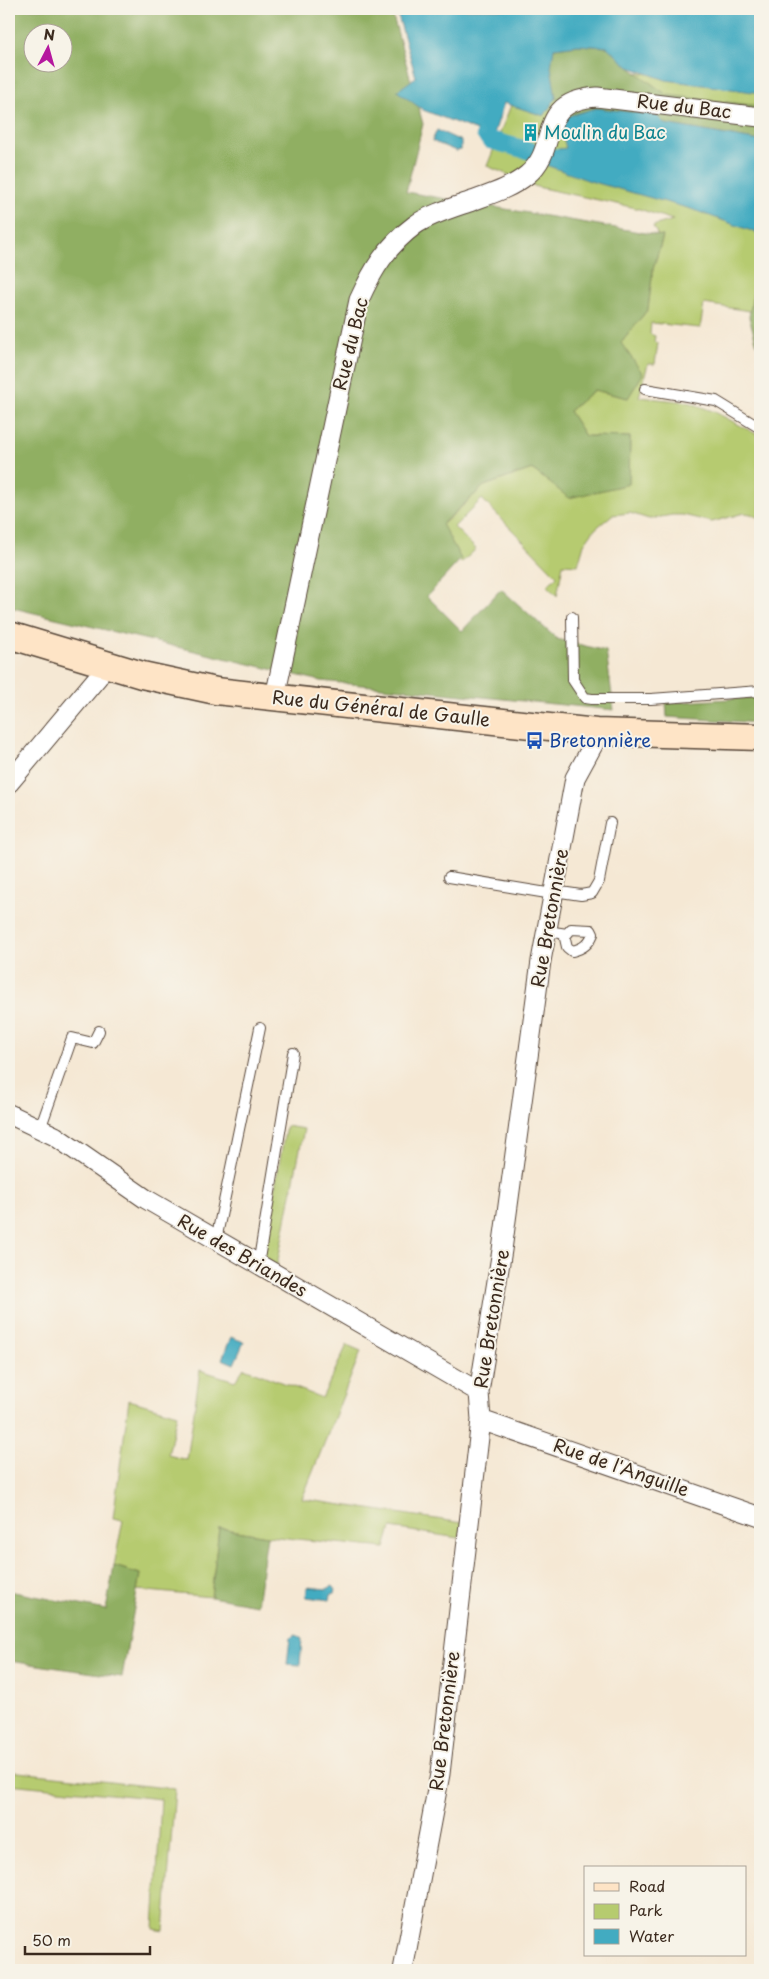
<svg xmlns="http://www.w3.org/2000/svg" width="769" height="1979" font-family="'Playpen Sans',sans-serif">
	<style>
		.green { fill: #b6cb6f; stroke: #787a46 }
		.forest { fill: #90af62; stroke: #666c40; fill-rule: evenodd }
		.water { fill: #42abc1; stroke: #3e6a70 }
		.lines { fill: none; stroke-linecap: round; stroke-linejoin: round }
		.canal { stroke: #42abc1; stroke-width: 18 }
		.lane-casing { stroke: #574639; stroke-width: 12 }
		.street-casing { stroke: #574639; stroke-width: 21 }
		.secondary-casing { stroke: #574639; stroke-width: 29 }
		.lane { stroke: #fff; stroke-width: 10 }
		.street { stroke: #fff; stroke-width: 19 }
		.secondary { stroke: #fee4c6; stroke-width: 26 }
		.labels { text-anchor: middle; stroke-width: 4; stroke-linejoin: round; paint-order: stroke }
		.street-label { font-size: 18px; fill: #3b2a1e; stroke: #f7f3e8 }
		.culture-label { font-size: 18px; fill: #0d838f; stroke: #f7f3e8; text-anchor: start }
		.transit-label { font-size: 18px; fill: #164399; stroke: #f7f3e8; text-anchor: start }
	</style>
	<rect width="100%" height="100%" fill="#f7f3e8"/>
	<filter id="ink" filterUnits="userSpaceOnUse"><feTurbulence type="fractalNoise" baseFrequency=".02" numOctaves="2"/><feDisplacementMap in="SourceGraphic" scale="10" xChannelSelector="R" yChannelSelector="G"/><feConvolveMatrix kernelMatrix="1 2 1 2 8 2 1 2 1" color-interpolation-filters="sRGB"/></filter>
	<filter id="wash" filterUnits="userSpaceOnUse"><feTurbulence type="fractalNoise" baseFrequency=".0096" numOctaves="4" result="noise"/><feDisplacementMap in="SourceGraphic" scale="20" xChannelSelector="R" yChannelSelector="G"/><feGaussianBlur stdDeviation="1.12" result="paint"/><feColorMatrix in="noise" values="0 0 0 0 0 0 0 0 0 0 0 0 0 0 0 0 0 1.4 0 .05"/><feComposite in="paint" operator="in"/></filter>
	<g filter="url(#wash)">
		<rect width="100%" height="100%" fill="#f5e8d4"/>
		<path class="green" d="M627,71L760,89V263L757,273L750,311L704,304L700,328L651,323L650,334L655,336L654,342L658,343L655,364H648L639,397L688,402L715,412L760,436V519L751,514L744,513L712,522L683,515H672L649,519L630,513L612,515L594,530L584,544L578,565L563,564L557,596L547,586L557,576L482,499L454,527L476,549L461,563L442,525L484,486L532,469L569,497L629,484L630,437L585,436L569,411L594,390L628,398L621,343L648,309L653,269L663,237L658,236L653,226L673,220L636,208L537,187L487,166L511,105Z
			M286,1126L304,1129L277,1265L262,1259Z
			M347,1345L361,1351L302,1499L463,1523L459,1538L391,1528L385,1548L267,1536L219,1528L211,1597L137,1590L140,1574L114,1566L123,1520L113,1518L129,1400L177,1414L168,1455L187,1460L200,1370L235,1381L244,1368L322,1398Z
			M9,1771L175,1789L164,1931L154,1929L161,1799L9,1784Z"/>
		<path class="forest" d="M9,9H391L423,124L406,192L663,236L653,269L648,309L621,343L643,374L628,398L594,390L569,411L585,436L630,437L629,484L569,498L532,469L484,486L442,524L461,559L427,596L462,631L501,589L557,639L606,651L614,710L321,681L9,607ZM32,32H62V62H32Z
			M578,45L608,47L629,67L667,95L760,106V141L665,124L596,108L573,115L556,98L550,67L554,48Z
			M760,263V355L749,317L757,273Z
			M760,697V723L667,717L666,703Z
			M219,1528L267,1536L257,1605L211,1597Z
			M114,1566L140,1574L122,1677L9,1661V1591L106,1610Z"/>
		<path class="water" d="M396,9H760V93L666,80L629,67L607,47L578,45L554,48L551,67L556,98L544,116L504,103L493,137L423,110L397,91L416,77Z
			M596,108L656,115L665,124L760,141V234L691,209L590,181L546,165L552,150L566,148L560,126L565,117Z
			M437,130L461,141V150L456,151L432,141Z
			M231,1337L244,1342L234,1364L222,1359Z
			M332,1586L335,1590L334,1593L331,1594L330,1600L306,1597L307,1587L327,1589Z
			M296,1635L302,1639L300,1665L287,1664L290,1638Z"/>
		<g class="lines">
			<path class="canal" d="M485,134L490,140L556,158"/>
		</g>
	</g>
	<g filter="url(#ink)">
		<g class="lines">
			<defs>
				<path id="lane" d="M645,389L716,401L760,428
					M572,617L573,680L585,698L592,699H651L760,691
					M449,877L553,894
					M554,891L581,895L592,893L599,881L610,823
					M547,931L567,934L571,929L591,930L593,934C589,944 583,949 572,951L567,947L564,934
					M40,1129L72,1038L93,1043L99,1031
					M216,1240L260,1028
					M258,1265L293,1053"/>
				<path id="street" d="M275,697L359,300C373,269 387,246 415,225C430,214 455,207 472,201C491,194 511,188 527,175C562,147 533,102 597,97L760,117
					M9,783L98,677L102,663
					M9,1114L55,1136L146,1199L479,1392
					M481,1420L760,1517
					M403,1970L440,1774L481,1420L479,1392L502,1250L541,961L575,778L593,745L596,732"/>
				<path id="secondary" d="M9,635L142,675L216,691L596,732L760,737"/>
			</defs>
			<use href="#lane" class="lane-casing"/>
			<use href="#street" class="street-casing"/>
			<use href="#secondary" class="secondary-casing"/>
			<use href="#lane" class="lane"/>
			<use href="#street" class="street"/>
			<use href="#secondary" class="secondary"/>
		</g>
	</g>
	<defs>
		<symbol id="building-bare" viewBox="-9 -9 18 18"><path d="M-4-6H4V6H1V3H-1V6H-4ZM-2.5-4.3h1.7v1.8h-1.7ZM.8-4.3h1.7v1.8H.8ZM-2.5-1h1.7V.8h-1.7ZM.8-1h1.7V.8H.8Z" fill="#0f9aa8" stroke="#f7f3e8" stroke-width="2.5" paint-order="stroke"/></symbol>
		<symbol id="bus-bare" viewBox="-9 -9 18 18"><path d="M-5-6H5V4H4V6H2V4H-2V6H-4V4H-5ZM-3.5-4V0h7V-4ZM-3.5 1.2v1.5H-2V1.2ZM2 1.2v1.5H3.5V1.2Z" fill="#1a4fb4" stroke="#f7f3e8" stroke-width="2.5" paint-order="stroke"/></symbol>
	</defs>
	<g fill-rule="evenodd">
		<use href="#building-bare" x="518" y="120" width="25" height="25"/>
		<use href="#bus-bare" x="522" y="728" width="25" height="25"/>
	</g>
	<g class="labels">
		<g class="street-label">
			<text transform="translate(684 107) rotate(7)" y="6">Rue du Bac</text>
			<text transform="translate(351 344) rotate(-76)" y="6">Rue du Bac</text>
			<text transform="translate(381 709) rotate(6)" y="6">Rue du Général de Gaulle</text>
			<text transform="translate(550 918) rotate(-80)" y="6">Rue Bretonnière</text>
			<text transform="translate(242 1256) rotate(30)" y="6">Rue des Briandes</text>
			<text transform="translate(492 1319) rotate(-81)" y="6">Rue Bretonnière</text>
			<text transform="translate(621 1468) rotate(19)" y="6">Rue de l'Anguille</text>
			<text transform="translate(445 1721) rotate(-83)" y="6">Rue Bretonnière</text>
		</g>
		<g class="culture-label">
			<text x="544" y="139">Moulin du Bac</text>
		</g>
		<g class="transit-label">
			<text x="549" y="747">Bretonnière</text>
		</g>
	</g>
	<rect width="769" height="1979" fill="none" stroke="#f7f3e8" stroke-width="30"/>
	<rect x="584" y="1866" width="162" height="90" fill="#f7f3e8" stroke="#aca397"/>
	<rect x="594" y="1883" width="25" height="8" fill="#fee4c6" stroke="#aca397"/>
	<text x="629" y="1892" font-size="15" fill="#3b2a1e">Road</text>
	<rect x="594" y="1904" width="25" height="15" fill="#b6cb6f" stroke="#aca397"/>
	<text x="629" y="1916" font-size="15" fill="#3b2a1e">Park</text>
	<rect x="594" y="1929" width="25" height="15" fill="#42abc1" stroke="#aca397"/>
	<text x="629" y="1942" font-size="15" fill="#3b2a1e">Water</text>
	<g transform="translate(48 48) rotate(6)"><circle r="24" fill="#f7f3e8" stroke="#aca397"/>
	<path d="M0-4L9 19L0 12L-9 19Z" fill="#b5179e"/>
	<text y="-8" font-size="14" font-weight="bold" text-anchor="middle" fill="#3b2a1e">N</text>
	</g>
	<path d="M25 1946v8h125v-8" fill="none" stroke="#3b2a1e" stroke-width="2.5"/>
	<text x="32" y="1946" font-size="15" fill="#3b2a1e" stroke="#f7f3e8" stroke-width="4" paint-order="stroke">50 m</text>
</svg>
